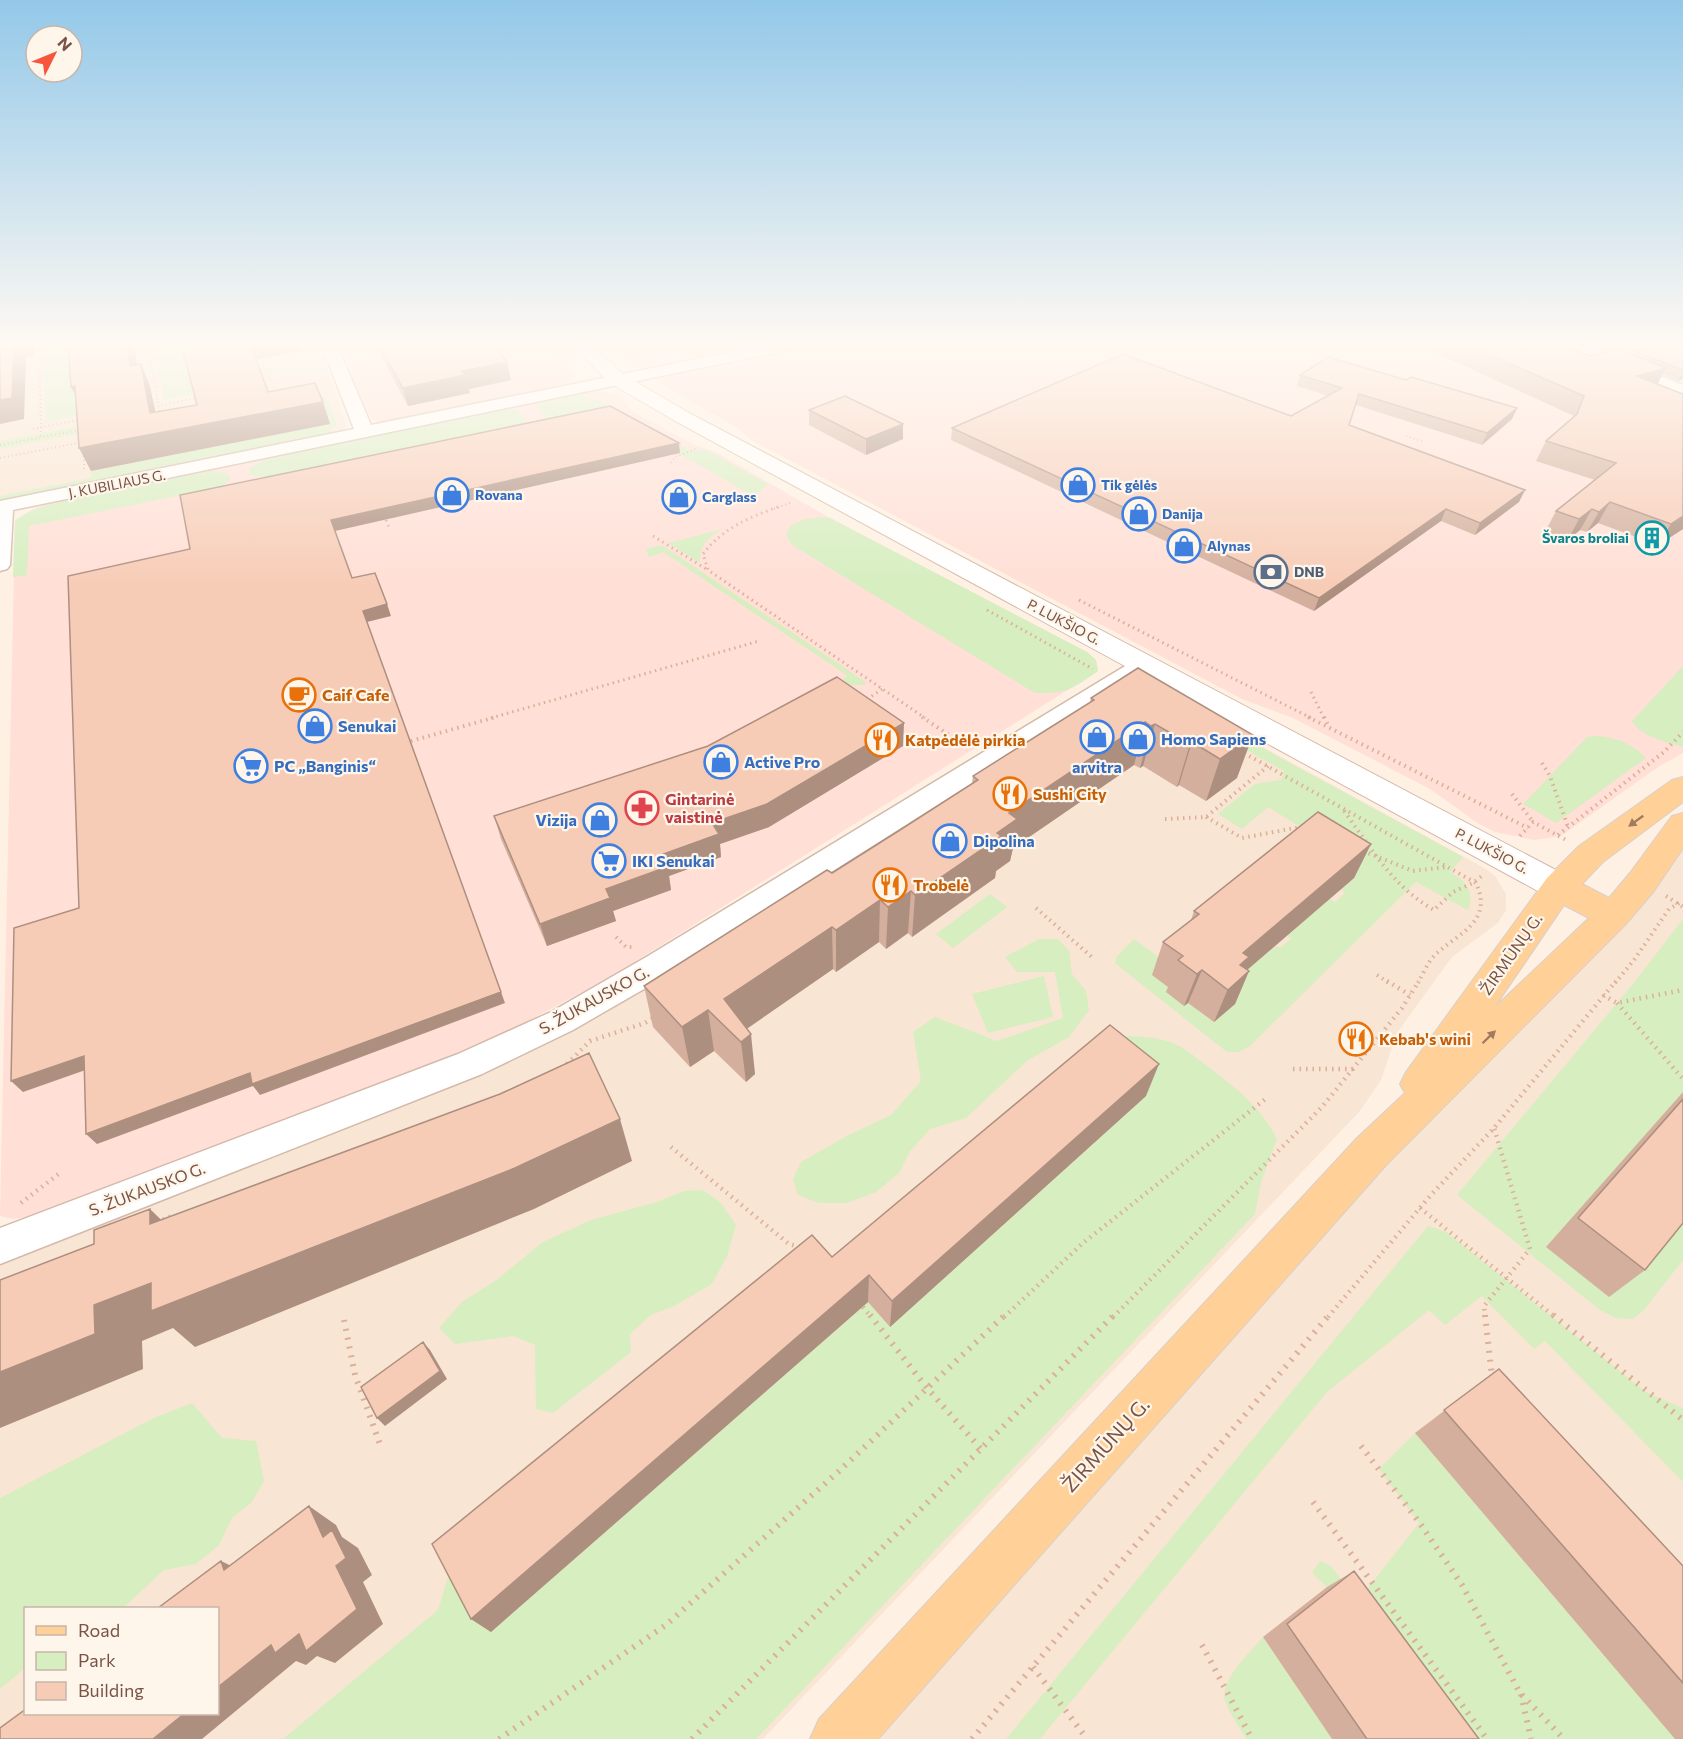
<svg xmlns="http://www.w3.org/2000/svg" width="1683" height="1739" font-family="Commissioner,sans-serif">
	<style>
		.residential { fill: #f9e5d3; fill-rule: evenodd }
		.commercial { fill: #ffdfd6 }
		.industrial { fill: #ede4de }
		.green { fill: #d6eec0 }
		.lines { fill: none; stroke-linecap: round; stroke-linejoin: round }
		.street-casing { stroke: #d3baaa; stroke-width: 3 }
		.secondary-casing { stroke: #d7b9a8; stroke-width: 2 }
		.primary-casing { stroke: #d9cfcb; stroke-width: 2 }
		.path-far4 { stroke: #dcaf9a; stroke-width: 2; stroke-dasharray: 1 3; stroke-linecap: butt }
		.path-far3 { stroke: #dcaf9a; stroke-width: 3; stroke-dasharray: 1.5 4; stroke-linecap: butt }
		.path-far2 { stroke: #dcaf9a; stroke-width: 4; stroke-dasharray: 1.5 4.5; stroke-linecap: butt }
		.path-far1 { stroke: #dcaf9a; stroke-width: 4.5; stroke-dasharray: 1.5 5; stroke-linecap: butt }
		.path { stroke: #dcaf9a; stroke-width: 6; stroke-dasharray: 2 7; stroke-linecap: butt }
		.street { fill: #fff; fill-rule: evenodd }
		.secondary { fill: #fff; fill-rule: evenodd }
		.primary { fill: #ffd199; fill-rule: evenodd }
		.wall { fill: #d4af9d }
		.shaded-wall { fill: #ad8f80 }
		.building { fill: #f7ccb7; stroke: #ad8f80; stroke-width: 1.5 }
		.oneway { fill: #a17a5f }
		.labels { text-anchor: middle; stroke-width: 4.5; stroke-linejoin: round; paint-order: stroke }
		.far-street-label { font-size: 14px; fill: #795446; stroke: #fff6eb }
		.far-shop-label { font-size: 14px; font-weight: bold; fill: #366cbe; stroke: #fff6eb; text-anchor: start }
		.far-culture-label { font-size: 14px; font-weight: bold; fill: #0d838f; stroke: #fff6eb; text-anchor: end }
		.far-service-label { font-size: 14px; font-weight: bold; fill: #4e5e75; stroke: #fff6eb; text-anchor: start }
		.food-label { font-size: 16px; font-weight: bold; fill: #c56008; stroke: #fff6eb; text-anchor: start }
		.shop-label { font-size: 16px; font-weight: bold; fill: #366cbe; stroke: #fff6eb; text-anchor: start }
		.health-label { font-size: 16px; font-weight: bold; fill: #be3a42; stroke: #fff6eb; text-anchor: start }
		.street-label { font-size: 16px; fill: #795446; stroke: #fff6eb }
		.near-street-label { font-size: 20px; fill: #795446; stroke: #fff6eb }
	</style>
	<rect width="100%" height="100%" fill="#fef1e3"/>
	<path class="residential" d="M0,343H319L346,426L342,432L0,503Z
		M1170,696L1486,869L1495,876L1506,894V910L1498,923L1452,957L1397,1033L1381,1080L1360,1111L763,1739H0V1260L81,1231L506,1064L598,1018L985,775ZM26,1608H218V1714H26Z
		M1683,844V1739H839Z"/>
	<path class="commercial" d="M335,343H553L576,375L571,380L559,386L381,423L371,418Z
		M607,343H776L660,365L635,366L622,362L613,354Z
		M819,343H1553L1683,397V753L1658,767L1561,836L1534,840L1495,832L1479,824L1430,789L1293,718L1242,699L753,441L739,429L658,382V378L669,372Z
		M598,391L615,394L622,398L632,411L695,445L716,452L830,518L1087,652L1096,660L1098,671L609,978L524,1023L452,1056L32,1216L13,1219L0,1216L15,521L33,509L50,503L576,392Z"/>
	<path class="industrial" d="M1581,343H1683V385Z"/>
	<path class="green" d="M44,343H77L83,415L46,422Z
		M152,343H240L199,393L164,400Z
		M579,392L587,398H595L690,451L707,450L768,484L752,498L736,503L731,499L748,493L600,409L554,418H546L536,406L545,399Z
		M326,397L337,426L329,428L334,435L0,502V496L91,478V471L330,424L90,442Z
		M503,408L518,410L526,421L522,425L265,477L251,475L249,469L261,461Z
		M86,425L84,433L0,449V441Z
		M212,471L227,473L231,479L221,487L29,526L27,575L13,577L15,521C39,497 172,479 212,471Z
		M820,517L830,518L1087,652L1096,660L1098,671C1072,689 1067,694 1035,693L792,545L786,535L790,526L805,519Z
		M723,529C707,539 700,544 700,563L668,543Z
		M662,545L867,683L863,685H834L848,676L663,552L649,557L645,549Z
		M1683,666V747C1667,743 1640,736 1632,721Z
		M1176,701L1463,857L1450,872C1466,881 1475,893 1468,910L1416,882L1250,1046L1239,1052H1227L1115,963L1117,956L1134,939L1167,963L1188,1003L1214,1022L1226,998L1255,957L1259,960L1276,946L1280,948L1291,939L1287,936L1303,922L1310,909L1315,912L1330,899L1335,902L1345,893L1341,889L1354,878L1309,832L1268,807L1242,829L1218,814L1255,784L1281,780L1284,771L1176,711Z
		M1595,736C1616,737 1631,743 1646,758L1556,823L1523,804L1587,737Z
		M990,894L1007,907L953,948L936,934Z
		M1683,919V1260L1643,1311L1633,1319L1616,1318L1600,1310L1457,1195L1633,984Z
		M1039,939H1058L1069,951L1072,974L1086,991L1089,1010L1069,1037L1028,1060L966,1118L930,1129L910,1151L899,1173L876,1192L847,1203H819L798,1195L793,1179L801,1162L845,1137L891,1115L921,1081L913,1032L935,1017L997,1041L1063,1018L1055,972H1017L1005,957Z
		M1044,976L1053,1017L988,1033L972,994Z
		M1127,1036C1145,1037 1164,1037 1181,1047C1190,1052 1199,1060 1207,1066C1235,1087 1261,1107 1277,1139L1261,1182L1255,1214L756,1739H283L438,1610L453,1561L491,1632L868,1302L890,1327L1109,1043Z
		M703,1190L720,1202L736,1225L727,1256L712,1284L674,1306L651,1315L630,1334L631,1352L553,1413L536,1409L535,1345L513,1336L455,1344L439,1328L463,1301L494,1282L543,1242L591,1220L657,1202L684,1191Z
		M1428,1226L1446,1232L1646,1392L1683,1408V1482L1545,1341L1534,1349L1482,1296L1445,1325L1429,1310L1327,1392L1040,1739H1006Z
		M192,1403L222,1438L256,1441L264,1481L251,1503L232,1518L219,1545L196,1564L164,1570L123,1608H26L25,1668L0,1689V1498L154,1418Z
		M1415,1433L1675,1739H1437L1327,1587L1312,1573L1320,1561L1330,1565L1358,1601L1419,1523L1379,1469Z
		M1263,1637L1332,1739H1246C1240,1727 1229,1714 1225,1701C1219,1680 1251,1652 1263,1637Z"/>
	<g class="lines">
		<defs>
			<path id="street" d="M321,343H336L371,425L776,343H805L797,348L13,510L10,565L7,569L0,571V501L354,429Z
				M1560,343H1579L1683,385V396L1562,346Z
				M1143,658L1151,660L1155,665L1151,670L670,974L573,1030L482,1074L0,1264V1228L458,1054L551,1012L648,956L1135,660Z"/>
			<path id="secondary" d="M571,343H590L624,375L691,414L1571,878L1576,887L1571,896L1559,899L1547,896L677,422L610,383Z"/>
			<path id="primary" d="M1683,777V802L1603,862L1582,884L1609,898L1630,873L1672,816L1683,813V848L1654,891L1625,925L1387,1164L878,1739H810L819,1719L1357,1138L1405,1093L1400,1084L1406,1072L1547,878L1579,846L1672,780ZM1564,905L1589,918L1494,1008Z"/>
		</defs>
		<use href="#street" class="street-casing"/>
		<use href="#secondary" class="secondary-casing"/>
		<use href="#primary" class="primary-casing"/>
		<path class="path-far4" d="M39,343L41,437
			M147,343L160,415
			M547,343L568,371
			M817,348L843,343
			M627,357L649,349
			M255,360L310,350
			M256,363L263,365L278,394
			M158,406L200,397
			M33,429L82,419
			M1406,436L1424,442
			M0,445L81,430
			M84,452V472
			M0,458L83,442
			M671,463L675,457L695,449
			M774,509L792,502"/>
		<path class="path-far3" d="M778,507C748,518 723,528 703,554L708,570L925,718
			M386,520L389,527
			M653,536L708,570
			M1079,600L1311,718
			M987,610L1093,669
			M1311,692L1324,718
			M867,699L884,688
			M491,718L759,641"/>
		<path class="path-far2" d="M922,717L967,747
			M1308,717L1528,828
			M1324,717L1329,727
			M411,741L496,717
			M1244,753L1476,883C1494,922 1458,933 1435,955C1428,962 1423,974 1418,983
			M1542,763L1550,776L1568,827
			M1512,794L1533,822
			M1344,811C1372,849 1392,886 1434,910L1453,892L1473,883L1482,876
			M1206,817L1242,838L1300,827
			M1165,819L1206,817L1268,766
			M1558,835L1664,752L1683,732
			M1520,836L1533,822L1568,841
			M1363,851L1413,871L1447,867
			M1666,896L1683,907
			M1036,908L1093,958
			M616,937L626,947H635
			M1377,975L1389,983
			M1615,983L1634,960L1669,909L1683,901"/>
		<path class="path-far1" d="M1387,981L1410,995
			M1603,995L1617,1003L1683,990
			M1617,1003L1683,1079
			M567,1064L590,1041L645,1023L653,1018
			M1293,1069H1354
			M671,1147L789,1244L800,1247
			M21,1203L61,1172
			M1420,1208L1555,1317
			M157,1222L172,1216
			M863,1307L871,1317
			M1004,1317L1083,1243L1268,1097
			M1113,1317L1322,1107L1402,1008L1419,981
			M1328,1317L1430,1196L1494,1128L1616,981
			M1485,1317L1484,1306L1530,1249L1494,1128"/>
		<path class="path" d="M870,1315L927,1388L981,1449
			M1485,1315L1492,1377
			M1553,1315L1683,1420
			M344,1320L355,1375L381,1447
			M1361,1446L1419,1522L1462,1585L1520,1693L1564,1739
			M1313,1502L1487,1739
			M1202,1645L1252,1739
			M1033,1667L1087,1739
			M1521,1694L1531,1739
			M499,1739L666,1625L838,1472L1005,1315
			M692,1739L1114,1315
			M972,1739L1329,1315"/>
		<use href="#street" class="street"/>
		<use href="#secondary" class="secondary"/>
		<use href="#primary" class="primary"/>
	</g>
	<path class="wall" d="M374,343H493L507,362L511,380L469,389L470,393L408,406Z
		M1414,343H1557L1590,356H1635L1636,352L1683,343V379L1678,381L1663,374L1657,384L1683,394V529L1658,545L1598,523L1587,532L1580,530L1568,540L1545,532L1556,511L1595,480L1536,461L1546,441L1574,417V416Z
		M1300,375L1406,380L1517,408L1512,419L1482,445L1356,405L1349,425L1519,502L1475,535L1441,521L1314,611L951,440L952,428L1291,416L1328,396L1297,386Z
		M809,410L903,439L866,455L809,425Z
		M1138,668L1237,778L1206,801L1179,785L1177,787L1143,766L1140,768L1134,765L1013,848L1010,861L996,871L995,878L912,937L908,933L886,949L879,942L836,972L833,969L747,1028L755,1074L746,1082L714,1051L690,1067L653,1027L644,986L832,873L900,830L972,783L973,776L1090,702L1091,698Z
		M903,746L769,827L720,844L721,857L669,876L671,890L613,911L616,921L547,946L501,839L494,816Z
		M1371,844L1354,878L1247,970L1249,971L1235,1004L1214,1022L1188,1003L1184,1006L1166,992L1168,987L1152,975L1163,942L1191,920L1194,911Z
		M1683,1092V1223L1645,1270L1609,1297L1546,1247Z
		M1146,1096L890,1327L868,1302L491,1632L471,1619L832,1257Z
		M1499,1369L1683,1566V1739H1675L1415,1433Z
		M1354,1571L1479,1739H1332L1263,1637L1327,1587Z"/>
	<path class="shaded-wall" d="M14,343H34V356L26,357L24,419L0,424V400Z
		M127,343H134L140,387L130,366Z
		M250,343H298L301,351L256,359L276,411L323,402L330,424L91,471L79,448L150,413L141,364L150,386L160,433L275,411Z
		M507,362L511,380L469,389L470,393L408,406L403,388L462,371Z
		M1666,368L1656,387L1637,376Z
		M1683,372V379L1678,381Z
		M75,386L83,409L71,387Z
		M1517,408L1512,419L1482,445L1487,433Z
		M903,424V439L866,455V439Z
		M679,443L680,453L335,531L331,520Z
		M1525,490L1519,502L1475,535L1480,523Z
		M1610,502L1598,523L1587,532L1599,512Z
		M1446,509L1441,521L1314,611L1319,598Z
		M1592,509L1580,530L1568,540L1579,519Z
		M1683,516V529L1658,545L1671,524Z
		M387,604L391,616L367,622L505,1003L260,1095L253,1086L97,1144L86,1134L363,611Z
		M1145,722L1134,765L1013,848L1010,861L996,871L995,878L912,937L915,895L997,833L1009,813Z
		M904,723L903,746L769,827L720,844L721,857L669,876L671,890L613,911L616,921L547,946L540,924L606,889L712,823Z
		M1155,724L1143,766L1140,768L1151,726Z
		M1253,735L1237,778L1206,801L1220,759Z
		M1192,742L1179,785L1177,787L1190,744Z
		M1371,844L1354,878L1240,976L1249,971L1235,1004L1214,1022L1243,953Z
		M911,891L908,933L886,949L888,907Z
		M880,900L879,942L836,972V930Z
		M832,927L833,969L735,1037L724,999Z
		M1202,970L1188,1003L1184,1006L1197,974Z
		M708,1010L714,1051L690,1067L682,1027Z
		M751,1034L755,1074L746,1082L741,1042Z
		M84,1056L94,1067L23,1092L11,1081Z
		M1159,1064L1146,1096L890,1327L892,1301Z
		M620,1119L632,1161L534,1209L195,1347L173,1328L142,1341L143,1369L0,1428V1372L94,1305L151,1283Z
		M150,1209L191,1249L150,1224Z
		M869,1275L868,1302L491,1632L471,1619Z
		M423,1342L430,1350L447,1379L385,1426L377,1418Z
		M309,1506L336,1525L342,1537L358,1548L372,1575L363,1582L383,1624L335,1663L317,1656L306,1665L296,1661L202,1739H153L185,1713H218V1687L323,1537Z
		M221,1561L254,1577L224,1570Z"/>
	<path class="building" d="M0,343H14L12,398L0,400Z
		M68,343H127L130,366L141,364L150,413L197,405L181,343H250L268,392L315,383L323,402L79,448L75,386L71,387Z
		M378,343H493L507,362L462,371L465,375L403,388Z
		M1462,343H1557L1590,356L1618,349L1666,368L1637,376L1683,394V516L1671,524L1610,502L1599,512L1592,509L1579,519L1556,511L1616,463L1546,441L1577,414L1584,396Z
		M1671,343H1683V370L1636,352Z
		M1123,354L1291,416L1342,388L1300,375L1328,357L1406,380L1411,377L1517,408L1487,433L1359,394L1349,425L1525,490L1480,523L1446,509L1319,598L952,428Z
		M845,396L903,424L866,439L809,410Z
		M610,406L679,443L331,520L352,578L375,573L387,604L363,611L501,992L252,1084L250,1073L86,1134L84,1056L11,1081L14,928L79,908L68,576L190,549L180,495Z
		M1138,668L1253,735L1220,759L1192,742L1190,744L1155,724L1151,726L1145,722L1009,813L1017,819L997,833L1001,836L915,895L911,891L888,907L880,900L836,930L832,927L724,999L751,1034L741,1042L708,1010L682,1027L644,986L827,870L832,873L900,830L978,780L973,776L1094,700L1091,698Z
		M837,677L904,723L767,804L712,823L719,834L661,855L667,867L606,889L610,898L540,924L494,816L708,746Z
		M1318,812L1371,844L1243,953L1249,957L1240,965L1249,971L1228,990L1202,970L1197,974L1178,960L1183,956L1163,942L1199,914L1194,911Z
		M1110,1025L1159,1064L892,1301L869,1275L471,1619L432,1544L812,1235L832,1257Z
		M589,1053L620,1119L515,1168L151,1311V1283L94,1305L95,1334L0,1372V1280L94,1244V1230L150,1209V1224L500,1094Z
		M1683,1099V1223L1645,1270L1578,1218Z
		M423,1342L440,1371L377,1418L361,1387Z
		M1499,1369L1683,1566V1683L1444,1410Z
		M309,1506L323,1537L332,1530L346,1558L336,1566L357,1609L306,1651L299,1634L275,1653L271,1645L218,1687V1608H158L221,1561L224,1570Z
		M1354,1571L1479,1739H1367L1287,1624Z
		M26,1709V1713H185L153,1739H0V1728Z"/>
	<defs><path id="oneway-solid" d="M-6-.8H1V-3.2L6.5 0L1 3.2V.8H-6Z" transform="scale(1.5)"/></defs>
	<g class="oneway">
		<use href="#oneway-solid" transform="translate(1636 821) rotate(144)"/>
		<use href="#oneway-solid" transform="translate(1489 1037) rotate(-44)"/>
	</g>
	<linearGradient id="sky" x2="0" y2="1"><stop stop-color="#93c8e9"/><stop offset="0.59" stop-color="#fff9f2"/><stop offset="1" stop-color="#fff9f2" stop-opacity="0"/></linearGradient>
	<rect width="1683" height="586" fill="url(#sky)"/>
	<defs>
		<symbol id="shop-ring" viewBox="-11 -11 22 22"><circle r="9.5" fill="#fff6eb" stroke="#3f7fe0" stroke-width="1.5"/><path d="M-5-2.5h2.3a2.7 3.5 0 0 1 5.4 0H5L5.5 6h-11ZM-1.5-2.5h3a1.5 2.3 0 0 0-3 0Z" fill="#3f7fe0"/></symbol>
		<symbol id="building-ring" viewBox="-11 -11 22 22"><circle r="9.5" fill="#fff6eb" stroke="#0f9aa8" stroke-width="1.5"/><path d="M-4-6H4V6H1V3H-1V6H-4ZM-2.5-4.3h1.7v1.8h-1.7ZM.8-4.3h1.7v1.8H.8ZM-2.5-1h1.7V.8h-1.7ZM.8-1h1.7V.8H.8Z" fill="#0f9aa8"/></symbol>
		<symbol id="bank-ring" viewBox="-11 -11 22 22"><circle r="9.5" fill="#fff6eb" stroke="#5c6f8a" stroke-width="1.5"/><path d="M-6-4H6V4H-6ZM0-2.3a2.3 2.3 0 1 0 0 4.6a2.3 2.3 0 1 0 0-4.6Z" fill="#5c6f8a"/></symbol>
		<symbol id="cafe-ring" viewBox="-11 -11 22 22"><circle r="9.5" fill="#fff6eb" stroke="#e8710a" stroke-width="1.5"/><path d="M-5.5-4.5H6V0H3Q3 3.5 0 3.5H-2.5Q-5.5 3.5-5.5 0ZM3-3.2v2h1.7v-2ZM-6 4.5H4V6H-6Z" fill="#e8710a"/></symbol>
		<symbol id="restaurant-ring" viewBox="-11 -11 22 22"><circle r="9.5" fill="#fff6eb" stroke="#e8710a" stroke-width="1.5"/><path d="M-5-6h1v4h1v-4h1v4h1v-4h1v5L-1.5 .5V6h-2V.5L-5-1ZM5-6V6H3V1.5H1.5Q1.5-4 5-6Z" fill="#e8710a"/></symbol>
		<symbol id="supermarket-ring" viewBox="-11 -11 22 22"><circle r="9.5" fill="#fff6eb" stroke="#3f7fe0" stroke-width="1.5"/><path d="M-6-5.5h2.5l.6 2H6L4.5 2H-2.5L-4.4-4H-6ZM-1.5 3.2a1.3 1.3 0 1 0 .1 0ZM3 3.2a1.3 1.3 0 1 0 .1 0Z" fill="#3f7fe0"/></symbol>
		<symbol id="pharmacy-ring" viewBox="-11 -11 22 22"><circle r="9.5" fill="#fff6eb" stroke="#e0444e" stroke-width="1.5"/><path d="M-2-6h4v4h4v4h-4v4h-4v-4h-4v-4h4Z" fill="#e0444e"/></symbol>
	</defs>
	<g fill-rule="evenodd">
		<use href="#shop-ring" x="1059" y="466" width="38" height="38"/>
		<use href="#shop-ring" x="433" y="476" width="38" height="38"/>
		<use href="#shop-ring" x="660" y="478" width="38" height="38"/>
		<use href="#shop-ring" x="1120" y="495" width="38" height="38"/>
		<use href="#building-ring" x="1633" y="519" width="38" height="38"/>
		<use href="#shop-ring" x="1165" y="527" width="38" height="38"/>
		<use href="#bank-ring" x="1252" y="553" width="38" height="38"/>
		<use href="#cafe-ring" x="280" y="676" width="38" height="38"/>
		<use href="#shop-ring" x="296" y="707" width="38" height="38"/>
		<use href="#shop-ring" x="1078" y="718" width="38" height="38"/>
		<use href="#shop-ring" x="1119" y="720" width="38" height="38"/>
		<use href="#restaurant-ring" x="863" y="721" width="38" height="38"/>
		<use href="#shop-ring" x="702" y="743" width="38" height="38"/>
		<use href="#supermarket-ring" x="232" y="747" width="38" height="38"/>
		<use href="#restaurant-ring" x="991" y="775" width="38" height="38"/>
		<use href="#pharmacy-ring" x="623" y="789" width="38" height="38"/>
		<use href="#shop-ring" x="581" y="801" width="38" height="38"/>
		<use href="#shop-ring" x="931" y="822" width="38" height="38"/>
		<use href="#supermarket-ring" x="590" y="842" width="38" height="38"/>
		<use href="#restaurant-ring" x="871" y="866" width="38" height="38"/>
		<use href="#restaurant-ring" x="1337" y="1020" width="38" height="38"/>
	</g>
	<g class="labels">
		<g class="far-street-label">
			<text transform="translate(117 484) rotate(-11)" y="5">J. KUBILIAUS G.</text>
			<text transform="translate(1064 622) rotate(28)" y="5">P. LUKŠIO G.</text>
			<text transform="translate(1492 851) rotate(28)" y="5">P. LUKŠIO G.</text>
		</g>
		<g class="far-shop-label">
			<text x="1101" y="490">Tik gėlės</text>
			<text x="475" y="500">Rovana</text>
			<text x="702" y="502">Carglass</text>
			<text x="1162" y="519">Danija</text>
			<text x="1207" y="551">Alynas</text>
		</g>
		<g class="far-culture-label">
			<text x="1629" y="543">Švaros broliai</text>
		</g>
		<g class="far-service-label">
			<text x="1294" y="577">DNB</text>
		</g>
		<g class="food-label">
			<text x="322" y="701">Caif Cafe</text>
			<text x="905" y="746">Katpėdėlė pirkia</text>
			<text x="1033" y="800">Sushi City</text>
			<text x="913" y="891">Trobelė</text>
			<text x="1379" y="1045">Kebab's wini</text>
		</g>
		<g class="shop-label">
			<text x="338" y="732">Senukai</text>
			<text x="1161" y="745">Homo Sapiens</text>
			<text x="744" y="768">Active Pro</text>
			<text x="274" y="772">PC „Banginis“</text>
			<text x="1097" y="773" text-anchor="middle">arvitra</text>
			<text x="577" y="826" text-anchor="end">Vizija</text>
			<text x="973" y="847">Dipolina</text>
			<text x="632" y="867">IKI Senukai</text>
		</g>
		<g class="health-label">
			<text x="665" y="805">Gintarinė<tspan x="665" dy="18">vaistinė</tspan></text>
		</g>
		<g class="street-label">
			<text transform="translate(1511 954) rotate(-55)" y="6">ŽIRMŪNŲ G.</text>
			<text transform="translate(594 1000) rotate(-29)" y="6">S. ŽUKAUSKO G.</text>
			<text transform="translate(147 1189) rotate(-21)" y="6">S. ŽUKAUSKO G.</text>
		</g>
		<g class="near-street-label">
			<text transform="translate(1106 1445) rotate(-48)" y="7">ŽIRMŪNŲ G.</text>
		</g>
	</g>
	<rect x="24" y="1607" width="195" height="108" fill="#fff6eb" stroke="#c9b5a9" stroke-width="1.5"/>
	<rect x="36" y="1626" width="30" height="9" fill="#ffd199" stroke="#c9b5a9" stroke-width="1.5"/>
	<text x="78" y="1637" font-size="18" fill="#795446">Road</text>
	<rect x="36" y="1652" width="30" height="18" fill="#d6eec0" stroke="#c9b5a9" stroke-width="1.5"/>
	<text x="78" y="1667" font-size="18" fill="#795446">Park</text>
	<rect x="36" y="1682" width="30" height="18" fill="#f7ccb7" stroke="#c9b5a9" stroke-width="1.5"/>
	<text x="78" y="1697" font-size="18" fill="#795446">Building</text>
	<g transform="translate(54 54) rotate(47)"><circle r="28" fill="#fff6eb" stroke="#c9b5a9" stroke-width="1.5"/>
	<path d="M0-4.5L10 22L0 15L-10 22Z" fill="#f5563c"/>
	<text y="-9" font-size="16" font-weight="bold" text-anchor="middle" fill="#795446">N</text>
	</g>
</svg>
